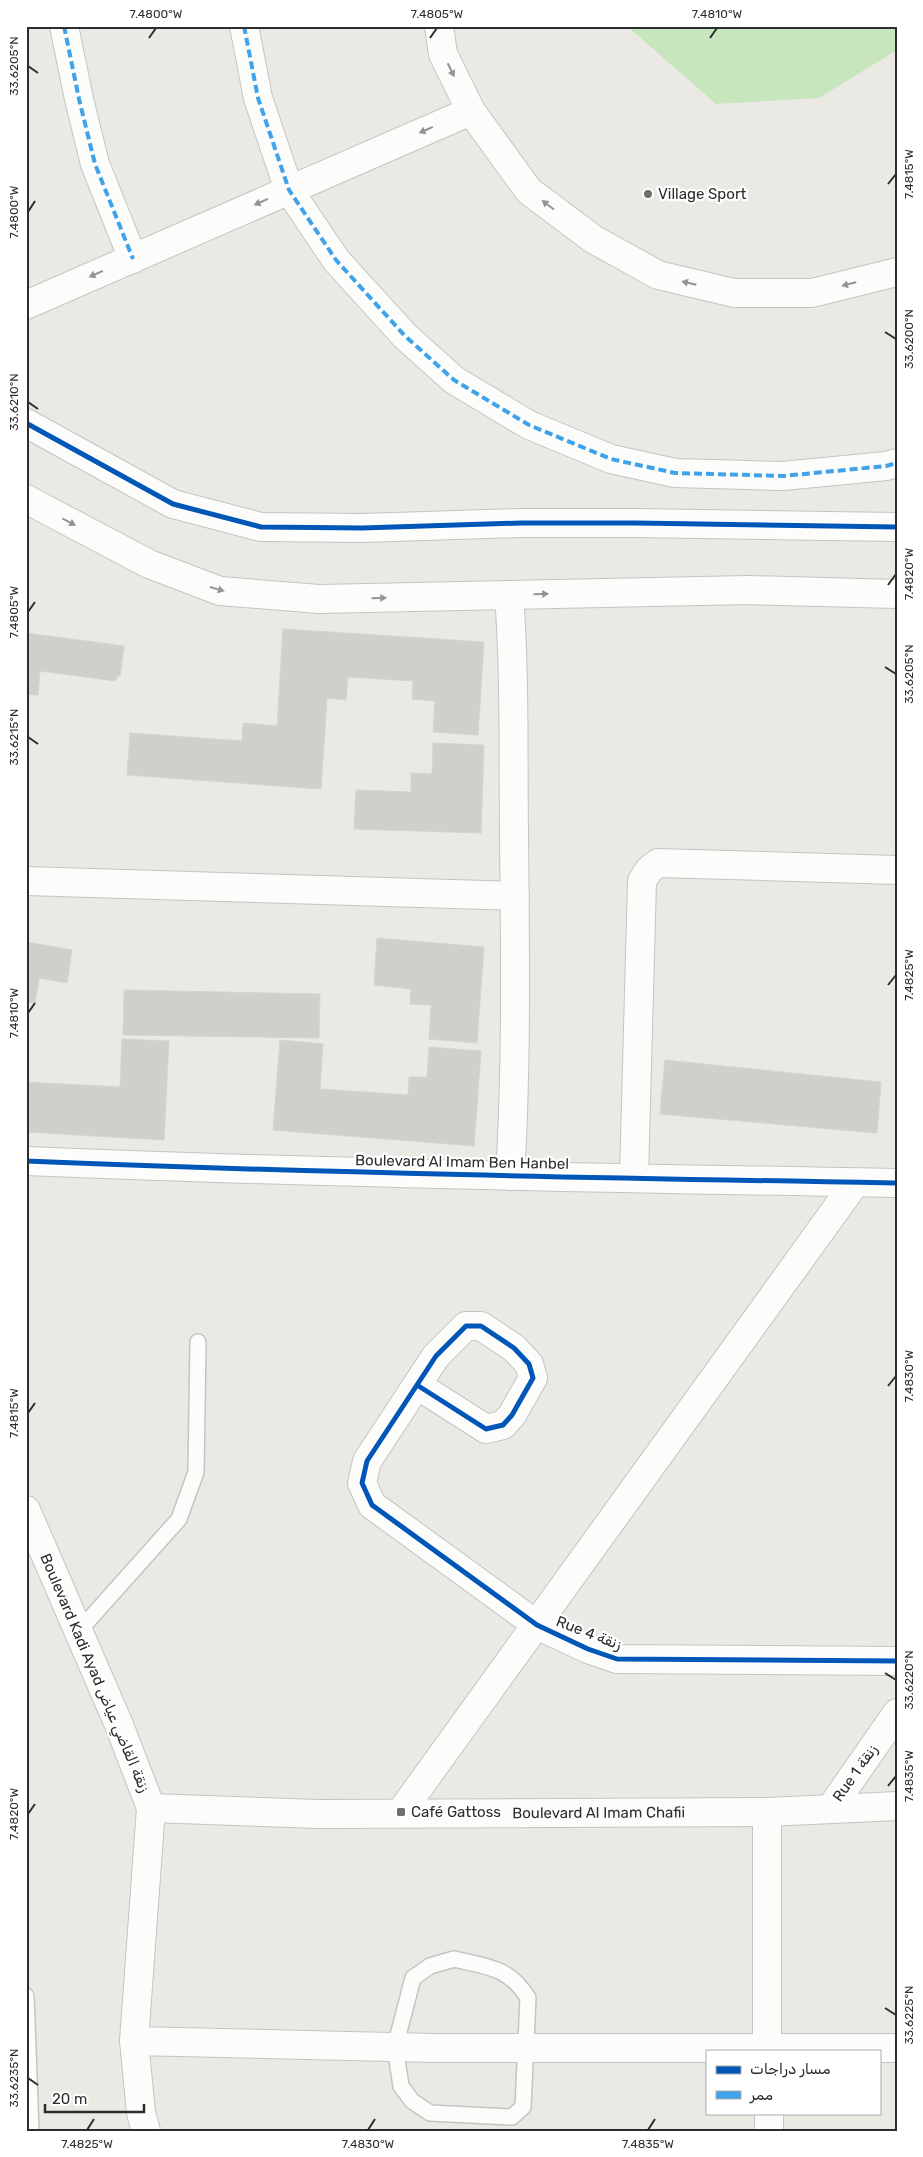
<svg xmlns="http://www.w3.org/2000/svg" width="923" height="2157" font-family="Rubik,Cairo,sans-serif">
	<style>
		.green { fill: #c8e6be }
		.building { fill: #cfcfcb; stroke: #d6d4d0 }
		.lines { fill: none; stroke-linecap: round; stroke-linejoin: round }
		.lane-casing { stroke: #c4c4c4; stroke-width: 18 }
		.street-casing { stroke: #c4c4c4; stroke-width: 30 }
		.secondary-casing { stroke: #c4c4c4; stroke-width: 30 }
		.lane { stroke: #fcfcfb; stroke-width: 15 }
		.street { stroke: #fcfcfb; stroke-width: 28 }
		.secondary { stroke: #fcfcfb; stroke-width: 28 }
		.quiet { stroke: #3ea3eb; stroke-width: 4; stroke-dasharray: 8 4; stroke-linecap: butt }
		.cycleway-casing { stroke: #fff; stroke-width: 8 }
		.cycleway { stroke: #0057b8; stroke-width: 5 }
		.oneway { fill: #949494 }
		.ticks { fill: none; stroke: #2d2d2d; stroke-width: 2 }
		.poi-dot { fill: #6f6f6d; stroke: #fff; stroke-width: 2 }
		.labels { text-anchor: middle; stroke-width: 4.5; stroke-linejoin: round; paint-order: stroke }
		.poi-label { font-size: 15px; fill: #2d2d2d; stroke: #fff; text-anchor: start }
		.street-label { font-size: 15px; fill: #2d2d2d; stroke: #fff }
		.neatline { fill: none; stroke: #2d2d2d; stroke-width: 2 }
		.ticks-label { font-size: 12px; text-anchor: middle; fill: #2d2d2d }
	</style>
	<rect width="100%" height="100%" fill="#eae9e4"/>
	<path class="green" d="M627,26H897V50L819,98L716,104Z"/>
	<path class="building" d="M283,629L484,642L478,735L433,732L435,701L412,699L413,681L348,677L346,700L327,698L321,789L127,775L130,733L242,741L243,723L277,726Z
		M26,633L124,646L120,676H117L116,681L40,671L38,695L26,694Z
		M433,743L484,745L481,833L354,829L356,790L411,792V773L432,774Z
		M377,938L484,947L477,1043L429,1039L431,1005L410,1004L411,989L374,985Z
		M26,942L72,950L67,983L39,978L35,1003L26,1002Z
		M124,990L320,994L319,1038L123,1035Z
		M122,1039L169,1041L164,1140L26,1132V1082L120,1087Z
		M280,1040L323,1044L320,1089L408,1095L409,1077H427L429,1047L481,1051L474,1146L273,1130Z
		M665,1060L881,1082L877,1133L660,1114Z"/>
	<g class="lines">
		<defs>
			<path id="lane" d="M78,1632L179,1519L196,1472L198,1342
				M454,1959C488,1967 509,1967 528,1998L523,2107L512,2117L430,2113L412,2101L401,2086L395,2047L413,1978L430,1966Z
				M26,1996L31,2131"/>
			<path id="street" d="M64,26L79,99L95,164L133,259
				M244,26L258,98L289,190L336,260L405,336L454,380L529,425L611,459L675,473L783,476L886,466L897,463
				M439,26L443,54L471,111L529,191L593,239L658,275L734,293H812L897,272
				M26,305L471,111
				M509,595C515,674 513,753 514,833C515,947 517,1062 510,1176
				M26,881L515,896
				M26,1161C316,1173 607,1178 897,1183
				M634,1177L642,881L649,870L658,863L897,870
				M417,1385L486,1429L503,1425L512,1415L533,1378L529,1364L514,1348L481,1326H466L436,1356L367,1461L362,1483L372,1505L537,1625L588,1649L617,1659L897,1661
				M831,1808L897,1713
				M401,1812L855,1183
				M134,2041L434,2048H897
				M767,2051V1812
				M769,2113V2131
				M146,2131L141,2113L134,2041L151,1808"/>
			<g id="secondary">
				<path d="M26,423L173,504L261,527L362,528L521,523H636L897,527"/>
				<path d="M26,499L149,564L220,591L319,599L748,590L897,594"/>
				<path id="s1" d="M26,1510L119,1725L151,1808L319,1814L767,1812L897,1806"/>
			</g>
		</defs>
		<use href="#lane" class="lane-casing"/>
		<use href="#street" class="street-casing"/>
		<use href="#secondary" class="secondary-casing"/>
		<use href="#lane" class="lane"/>
		<use href="#street" class="street"/>
		<use href="#secondary" class="secondary"/>
		<path class="quiet" d="M64,26L79,99L95,164L133,259
			M244,26L258,98L289,190L336,260L405,336L454,380L529,425L611,459L675,473L783,476L886,466L897,463"/>
		<defs>
			<path id="cycleway" d="M26,423L173,504L261,527L362,528L521,523H636L897,527
				M26,1161C316,1173 607,1178 897,1183
				M417,1385L486,1429L503,1425L512,1415L533,1378L529,1364L514,1348L481,1326H466L436,1356L367,1461L362,1483L372,1505L537,1625L588,1649L617,1659L897,1661"/>
		</defs>
		<use href="#cycleway" class="cycleway-casing"/>
		<use href="#cycleway" class="cycleway"/>
	</g>
	<defs><path id="oneway-solid" d="M-6-.8H1V-3.2L6.5 0L1 3.2V.8H-6Z" transform="scale(1.25)"/></defs>
	<g class="oneway">
		<use href="#oneway-solid" transform="translate(451 70) rotate(64)"/>
		<use href="#oneway-solid" transform="translate(426 130) rotate(156)"/>
		<use href="#oneway-solid" transform="translate(261 202) rotate(156)"/>
		<use href="#oneway-solid" transform="translate(548 205) rotate(-143)"/>
		<use href="#oneway-solid" transform="translate(96 274) rotate(156)"/>
		<use href="#oneway-solid" transform="translate(689 283) rotate(-167)"/>
		<use href="#oneway-solid" transform="translate(849 284) rotate(166)"/>
		<use href="#oneway-solid" transform="translate(69 522) rotate(28)"/>
		<use href="#oneway-solid" transform="translate(217 589) rotate(16)"/>
		<use href="#oneway-solid" transform="translate(541 594) rotate(-2)"/>
		<use href="#oneway-solid" transform="translate(379 598) rotate(-1)"/>
	</g>
	<path class="ticks" d="M149,38L156,28M430,38L437,28M710,38L717,28M28,66L38,73M888,184L896,174M28,212L35,201M885,332L896,339M28,402L38,409M888,585L896,574M28,612L35,602M885,667L896,674M28,737L38,744M888,985L896,975M28,1013L35,1003M888,1386L896,1376M28,1413L35,1403M885,1673L896,1680M888,1786L896,1776M28,1814L35,1804M885,2008L896,2015M28,2078L38,2085M87,2130L94,2119M368,2130L375,2119M648,2130L655,2119"/>
	<g class="poi-dot">
		<circle cx="648" cy="194" r="5"/>
		<rect x="396" y="1807" width="10" height="10" rx="2.5"/>
	</g>
	<g class="labels">
		<g class="poi-label">
			<text x="658" y="199">Village Sport</text>
			<text x="411" y="1817">Café Gattoss</text>
		</g>
		<g class="street-label">
			<text transform="translate(462 1162) rotate(1)" y="5">Boulevard Al Imam Ben Hanbel</text>
			<text transform="translate(589 1633) rotate(21)" y="5">Rue 4 زنقة</text>
			<text transform="translate(95 1673) rotate(67)" y="5">Boulevard Kadi Ayad زنقة القاضي عياض</text>
			<text transform="translate(855 1773) rotate(-55)" y="5">Rue 1 زنقة</text>
			<text dy="5" stroke="none"><textPath href="#s1" startOffset="771">Boulevard Al Imam Chafii</textPath></text>
		</g>
	</g>
	<rect width="923" height="2157" fill="none" stroke="#ffffff" stroke-width="55"/>
	<rect x="706" y="2050" width="175" height="65" fill="#ffffff" stroke="#ababab"/>
	<rect x="716" y="2066" width="25" height="8" fill="#0057b8" stroke="#ababab"/>
	<text x="750" y="2074" font-size="15" fill="#2d2d2d">مسار دراجات</text>
	<rect x="716" y="2091" width="25" height="8" fill="#3ea3eb" stroke="#ababab"/>
	<text x="750" y="2100" font-size="15" fill="#2d2d2d">ممر</text>
	<path d="M45 2104v8h99v-8" fill="none" stroke="#2d2d2d" stroke-width="2.5"/>
	<text x="52" y="2104" font-size="15" fill="#2d2d2d" stroke="#ffffff" stroke-width="4" paint-order="stroke">20 m</text>
	<rect x="28" y="28" width="868" height="2102" class="neatline"/>
	<g class="ticks-label">
		<text x="156" y="18">7.4800°W</text>
		<text x="437" y="18">7.4805°W</text>
		<text x="717" y="18">7.4810°W</text>
		<text transform="translate(14 66) rotate(-90)" y="4">33.6205°N</text>
		<text transform="translate(909 174) rotate(-90)" y="4">7.4815°W</text>
		<text transform="translate(14 212) rotate(-90)" y="4">7.4800°W</text>
		<text transform="translate(909 339) rotate(-90)" y="4">33.6200°N</text>
		<text transform="translate(14 402) rotate(-90)" y="4">33.6210°N</text>
		<text transform="translate(909 574) rotate(-90)" y="4">7.4820°W</text>
		<text transform="translate(14 612) rotate(-90)" y="4">7.4805°W</text>
		<text transform="translate(909 674) rotate(-90)" y="4">33.6205°N</text>
		<text transform="translate(14 737) rotate(-90)" y="4">33.6215°N</text>
		<text transform="translate(909 975) rotate(-90)" y="4">7.4825°W</text>
		<text transform="translate(14 1013) rotate(-90)" y="4">7.4810°W</text>
		<text transform="translate(909 1376) rotate(-90)" y="4">7.4830°W</text>
		<text transform="translate(14 1413) rotate(-90)" y="4">7.4815°W</text>
		<text transform="translate(909 1680) rotate(-90)" y="4">33.6220°N</text>
		<text transform="translate(909 1776) rotate(-90)" y="4">7.4835°W</text>
		<text transform="translate(14 1814) rotate(-90)" y="4">7.4820°W</text>
		<text transform="translate(909 2015) rotate(-90)" y="4">33.6225°N</text>
		<text transform="translate(14 2078) rotate(-90)" y="4">33.6235°N</text>
		<text x="87" y="2148">7.4825°W</text>
		<text x="368" y="2148">7.4830°W</text>
		<text x="648" y="2148">7.4835°W</text>
	</g>
</svg>
